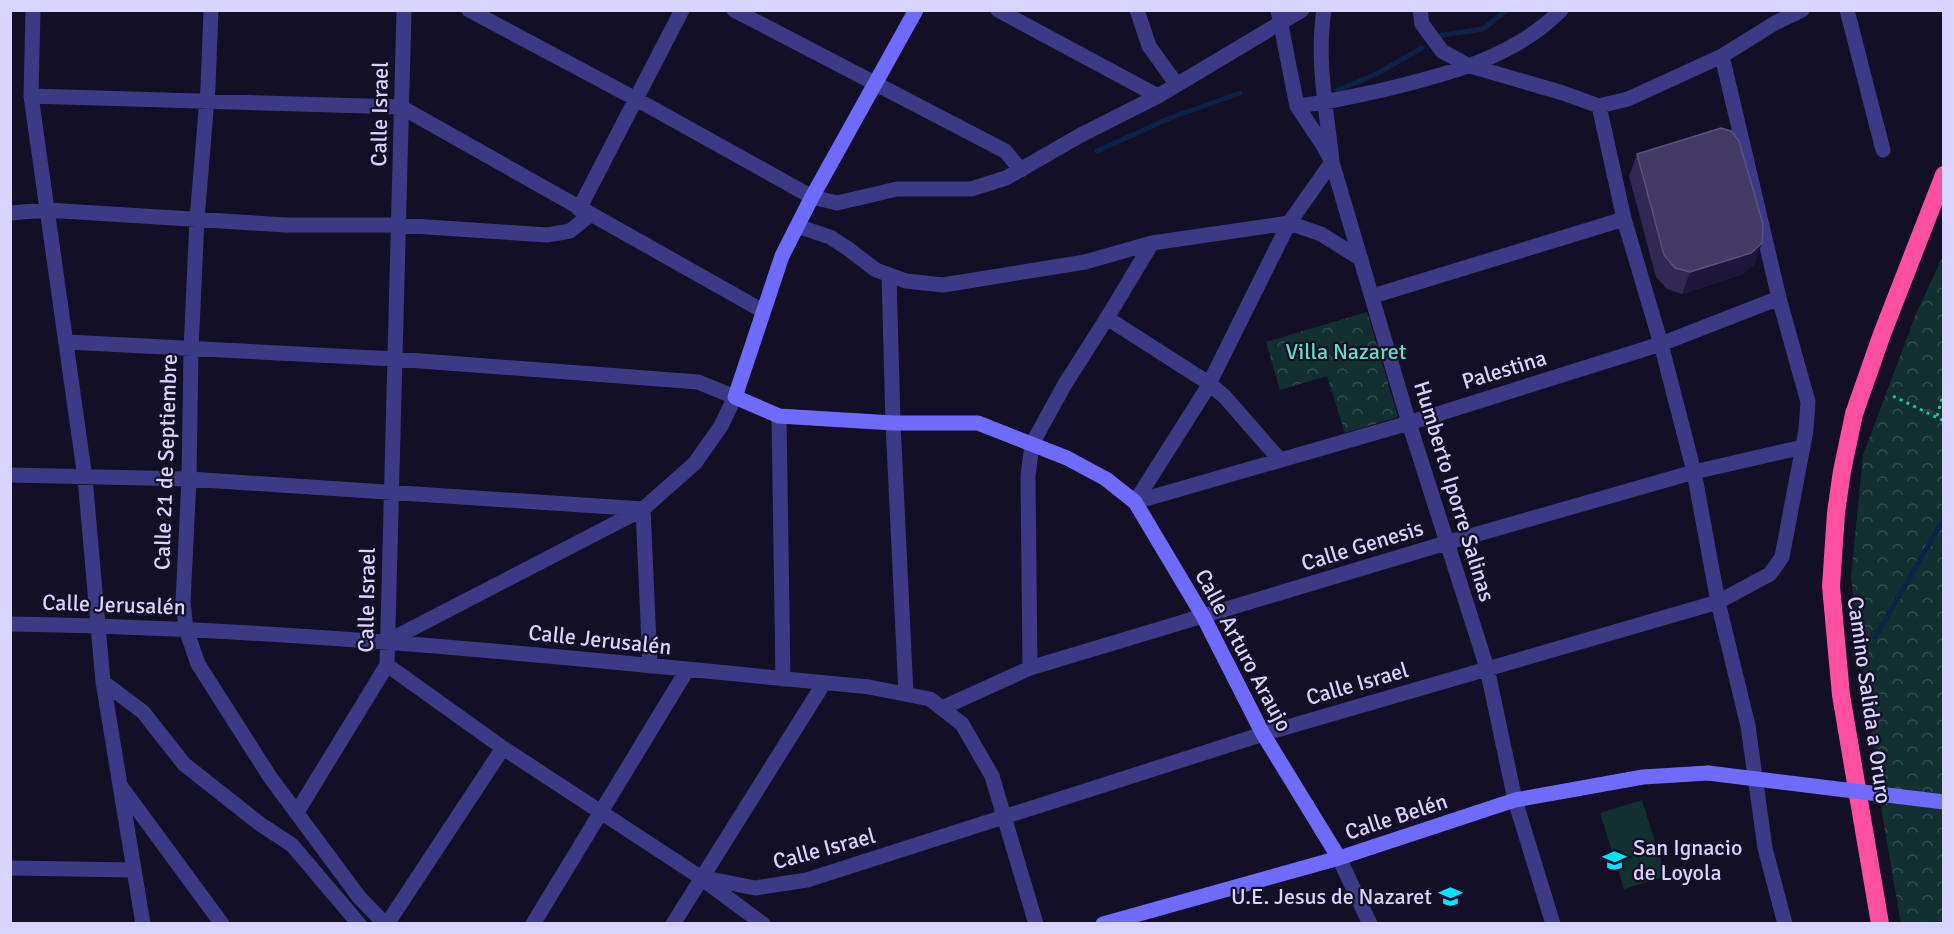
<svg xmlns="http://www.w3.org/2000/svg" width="1954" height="934" font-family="Signika,sans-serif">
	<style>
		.park { fill: url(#park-crowns) }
		.pitch { fill: #12302f }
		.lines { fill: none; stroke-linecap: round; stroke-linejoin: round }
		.stream { stroke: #0c2248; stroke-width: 5 }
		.path { stroke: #2fb8b0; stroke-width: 3; stroke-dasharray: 3 4.5; stroke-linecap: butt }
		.street { stroke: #3d3a85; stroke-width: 15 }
		.secondary { stroke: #6f6bff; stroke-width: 15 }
		.highway { stroke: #ff4fa3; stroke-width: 18 }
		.secondary-bridge { stroke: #6f6bff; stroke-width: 15 }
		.wall { fill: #312854 }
		.shaded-wall { fill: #1d163a }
		.building { fill: #433a66; stroke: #5a527e; stroke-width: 1.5 }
		.labels { text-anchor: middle; stroke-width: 4.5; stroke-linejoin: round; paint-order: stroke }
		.street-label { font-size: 22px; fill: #d9d4ff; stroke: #130f26 }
		.park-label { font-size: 22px; fill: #5fe0c0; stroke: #130f26 }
		.poi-label { font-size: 22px; fill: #d9d4ff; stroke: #130f26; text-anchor: start }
	</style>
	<defs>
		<pattern id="park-crowns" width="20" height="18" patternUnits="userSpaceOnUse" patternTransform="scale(1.5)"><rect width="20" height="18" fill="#12302f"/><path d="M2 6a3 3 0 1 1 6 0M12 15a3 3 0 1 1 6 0" fill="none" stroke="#344d4e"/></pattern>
	</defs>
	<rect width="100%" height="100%" fill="#130f26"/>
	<path class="park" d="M1943,256V923L1901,924L1882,813L1851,577L1863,455L1916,314Z
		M1367,312L1398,417L1345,433L1327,376L1280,390L1266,342Z"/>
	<path class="pitch" d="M1642,800L1666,876L1624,889L1600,813Z"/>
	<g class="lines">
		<path class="stream" d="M1436,36L1483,29L1507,10
			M1338,90L1376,74L1422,48
			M1097,151L1170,118L1240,93
			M1875,637L1944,519"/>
		<path class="path" d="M1893,396L1944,421
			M1937,416L1944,392"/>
		<path class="street" d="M33,10L31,96L85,478L103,682L143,924
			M211,10L208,87L197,219L191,350L189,479L183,602L186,629L198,664L270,777L359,897L385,924
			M404,10L387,665L503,748L700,877L755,888L807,880L1263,734L1718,602L1770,574L1782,557L1806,430L1808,402L1779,298L1722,56
			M469,10L636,99L812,197L837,203L897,189H971L1006,178L1079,136L1158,96L1302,10
			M734,10L1005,151L1021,170
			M998,10L1158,96
			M1137,10L1149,46L1177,85
			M1278,10L1297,106L1323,145L1332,162L1409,423L1487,668L1515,800L1553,924
			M1420,10L1422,24L1442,51L1467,65L1563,93L1599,106L1628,99L1722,56L1775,23L1802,10
			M1847,10L1883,150
			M31,96L401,107L763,311
			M1297,106C1326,103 1354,96 1383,90C1445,75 1514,58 1561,10
			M1599,106L1624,219L1661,344L1694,472L1718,602L1748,726L1765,848L1785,924
			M579,209L682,10
			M10,213L47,210L286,225H398L547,235L570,231L591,214
			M797,226L830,237L847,248L876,270L906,281L943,285L1085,262L1152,243L1289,223L1321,234L1361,259
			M889,275L893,423L906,694
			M1373,296L1624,219
			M1107,318L1210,384L1225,397L1280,460
			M67,342L395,359L698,382L735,397L721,426L695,463L643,509L388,641
			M779,416L783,679
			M10,475L189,479L643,509L650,666
			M1135,502L1409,423L1661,344L1779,298
			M1135,502L1206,390L1289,223L1332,162C1327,112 1316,61 1324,10
			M10,624C298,628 583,659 869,687L930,699L962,724L992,776L1036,924
			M1030,668L1028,476L1032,444L1065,384L1107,318L1152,243
			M103,682L143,712L184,764L260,824L292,845L359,924
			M942,708L1030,668L1446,543L1694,472L1803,447
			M122,788L222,924
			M297,812L387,665
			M1339,858L1370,924
			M10,868L134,870
			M705,881L763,924
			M387,924L503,748
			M533,924L687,670
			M673,924L824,683"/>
		<path class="secondary" d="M916,10L812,197L782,256L735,397L779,416L893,423H978L1067,458L1106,479L1135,502L1203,616L1263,734L1339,858
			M1103,924L1339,858L1515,800L1643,777L1708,773"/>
		<path class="highway" d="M1880,924L1841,695L1831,586L1836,513L1842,471L1854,414L1882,334L1944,175"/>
		<path class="secondary-bridge" d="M1708,773L1944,802"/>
	</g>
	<path class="wall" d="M1637,154L1762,243L1754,264L1743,274L1682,294L1667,289L1656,277L1629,176Z"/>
	<path class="shaded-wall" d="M1762,243L1754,264L1743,274L1682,294L1690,272Z"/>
	<path class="building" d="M1721,128L1731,131L1739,141L1763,224L1762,243L1751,253L1690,272L1675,268L1664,255L1637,154Z"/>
	<defs>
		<symbol id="school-bare" viewBox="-9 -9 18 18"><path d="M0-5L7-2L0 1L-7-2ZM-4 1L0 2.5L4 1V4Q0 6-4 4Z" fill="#00e5ff" stroke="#130f26" stroke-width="2.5" paint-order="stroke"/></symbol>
	</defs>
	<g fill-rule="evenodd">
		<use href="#school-bare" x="1598" y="844" width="33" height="33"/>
		<use href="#school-bare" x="1434" y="880" width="33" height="33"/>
	</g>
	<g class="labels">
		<g class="street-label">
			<text transform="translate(379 114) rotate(-89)" y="8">Calle Israel</text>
			<text transform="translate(1504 369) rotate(-17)" y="8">Palestina</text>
			<text transform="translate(165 462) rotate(-88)" y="8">Calle 21 de Septiembre</text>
			<text transform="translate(1455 491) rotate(73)" y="8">Humberto Iporre Salinas</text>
			<text transform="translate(1362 545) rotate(-17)" y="8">Calle Genesis</text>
			<text transform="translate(366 600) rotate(-89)" y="8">Calle Israel</text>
			<text transform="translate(114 604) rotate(2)" y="8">Calle Jerusalén</text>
			<text transform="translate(600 639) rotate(6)" y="8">Calle Jerusalén</text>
			<text transform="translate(1244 650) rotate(62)" y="8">Calle Arturo Araujo</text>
			<text transform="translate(1357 683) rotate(-16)" y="8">Calle Israel</text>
			<text transform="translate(1870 700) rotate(82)" y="8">Camino Salida a Oruro</text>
			<text transform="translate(1396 816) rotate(-18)" y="8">Calle Belén</text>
			<text transform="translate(824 848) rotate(-15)" y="8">Calle Israel</text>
		</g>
		<g class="park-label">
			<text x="1346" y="359">Villa Nazaret</text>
		</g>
		<g class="poi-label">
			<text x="1633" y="855">San Ignacio<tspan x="1633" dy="25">de Loyola</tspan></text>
			<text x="1432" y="904" text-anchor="end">U.E. Jesus de Nazaret</text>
		</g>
	</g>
	<rect width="1954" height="934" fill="none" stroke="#d9d4ff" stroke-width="24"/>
</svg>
